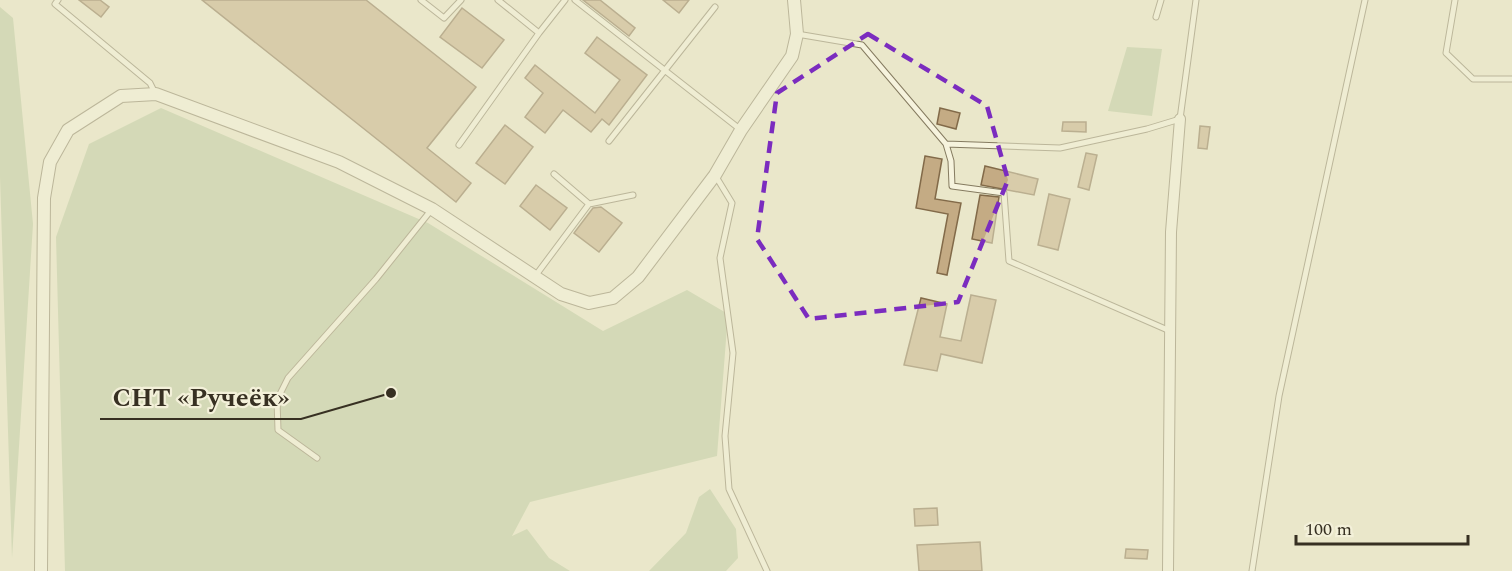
<svg xmlns="http://www.w3.org/2000/svg" width="1512" height="571" font-family="Spectral,serif">
	<style>
		.green { fill: #bbc89f }
		.building { fill: #c4ab84; stroke: #826a49; stroke-width: 1.5 }
		.lines { fill: none; stroke-linecap: round; stroke-linejoin: round }
		.service-casing { stroke: #857b60; stroke-width: 7 }
		.minor-casing { stroke: #857b60; stroke-width: 12 }
		.tertiary-casing { stroke: #857b60; stroke-width: 14 }
		.service { stroke: #f6f3dd; stroke-width: 5 }
		.minor { stroke: #f6f3dd; stroke-width: 10 }
		.tertiary { stroke: #f6f3dd; stroke-width: 12 }
		.marked { fill: none; stroke: #7b2cbf; stroke-width: 4.5; stroke-dasharray: 12 8; stroke-linejoin: round }
		.leader { fill: none; stroke: #373022; stroke-width: 2 }
		.callout-dot { fill: #373022; stroke: #f3f0d9; stroke-width: 2 }
		.callout-label { font-size: 26px; text-anchor: middle; font-weight: bold; fill: #373022; stroke: #f3f0d9; stroke-width: 4.5; stroke-linejoin: round; paint-order: stroke }
	</style>
	<rect width="100%" height="100%" fill="#eae7ca"/>
	<path class="green" d="M0,7L13,18L33,224L12,558L0,177Z
		M1127,47L1162,49L1152,116L1108,111Z
		M161,108L428,223L603,331L687,290L728,314L717,456L530,502L512,536L527,529L549,558L570,571H65L56,237L89,144Z
		M710,489L736,529L738,558L726,571H649L686,533L699,497Z"/>
	<path class="building" d="M79,0H100L109,7L101,17Z
		M202,0H366L476,87L427,148L471,183L456,202Z
		M583,0H600L635,28L629,36Z
		M663,0H689L679,13Z
		M462,8L504,40L482,68L440,37Z
		M597,37L647,75L609,125L602,119L591,132L563,110L545,133L525,117L543,93L525,78L535,65L595,113L620,80L585,53Z
		M940,108L960,113L956,129L937,124Z
		M1063,122H1086V132L1062,131Z
		M505,125L533,147L505,184L476,163Z
		M1200,126L1210,127L1207,149L1198,148Z
		M1086,153L1097,155L1089,190L1078,187Z
		M925,156L942,159L935,199L961,203L947,275L937,273L948,214L916,208Z
		M985,166L1038,179L1034,195L981,185Z
		M536,185L567,208L550,230L520,206Z
		M1049,194L1070,199L1058,250L1038,245Z
		M980,195L999,197L992,243L972,239Z
		M601,207L622,223L599,252L574,233L593,208Z
		M971,295L996,300L982,363L941,354L937,371L904,365L921,298L947,304L940,337L961,341Z
		M937,508L938,525L915,526L914,509Z
		M980,542L982,571H919L917,545Z
		M1126,549L1148,550L1147,559L1125,558Z"/>
	<g class="lines">
		<defs>
			<path id="service" d="M58,0L55,4L150,83L155,93
				M421,0L444,18L461,0
				M498,0L539,33L565,0
				M575,0L741,130
				M1455,0L1446,53L1473,79H1512
				M1156,17L1161,0
				M797,34L862,45L946,144L951,161L952,186L1004,193L1009,261L1170,331
				M609,141L715,7
				M946,144L1060,148L1147,129L1180,119L1196,0
				M459,145L539,33
				M554,174L589,204
				M715,175L732,203L720,258L733,353L725,436L729,489L767,571
				M536,275L589,204L633,195
				M317,458L278,430L277,400L288,378L376,279L432,209
				M1252,571L1279,396L1365,0"/>
			<path id="minor" d="M1168,571L1171,232L1180,119"/>
			<path id="tertiary" d="M41,571L44,198L50,162L68,130L121,96L156,94L339,162L432,209L561,294L589,303L613,298L638,277L715,175L741,130L792,56L797,34L794,0"/>
		</defs>
		<use href="#service" class="service-casing"/>
		<use href="#minor" class="minor-casing"/>
		<use href="#tertiary" class="tertiary-casing"/>
		<use href="#service" class="service"/>
		<use href="#minor" class="minor"/>
		<use href="#tertiary" class="tertiary"/>
	</g>
	<path d="M0 0H1512V571H0ZM868,34L987,106L1008,180L958,302L809,319L757,239L777,93Z" fill="#eae7ca" fill-opacity=".55" fill-rule="evenodd"/>
	<path class="marked" d="M868,34L987,106L1008,180L958,302L809,319L757,239L777,93Z"/>
	<path class="leader" d="M391 393L301 419H100"/>
	<circle class="callout-dot" cx="391" cy="393" r="6"/>
	<g class="callout-label">
		<text x="201" y="406">СНТ «Ручеёк»</text>
	</g>
	<path d="M1296 535v9h172v-9" fill="none" stroke="#373022" stroke-width="3"/>
	<text x="1305" y="535" font-size="18" fill="#373022" stroke="#f3f0d9" stroke-width="4.5" paint-order="stroke">100 m</text>
</svg>
